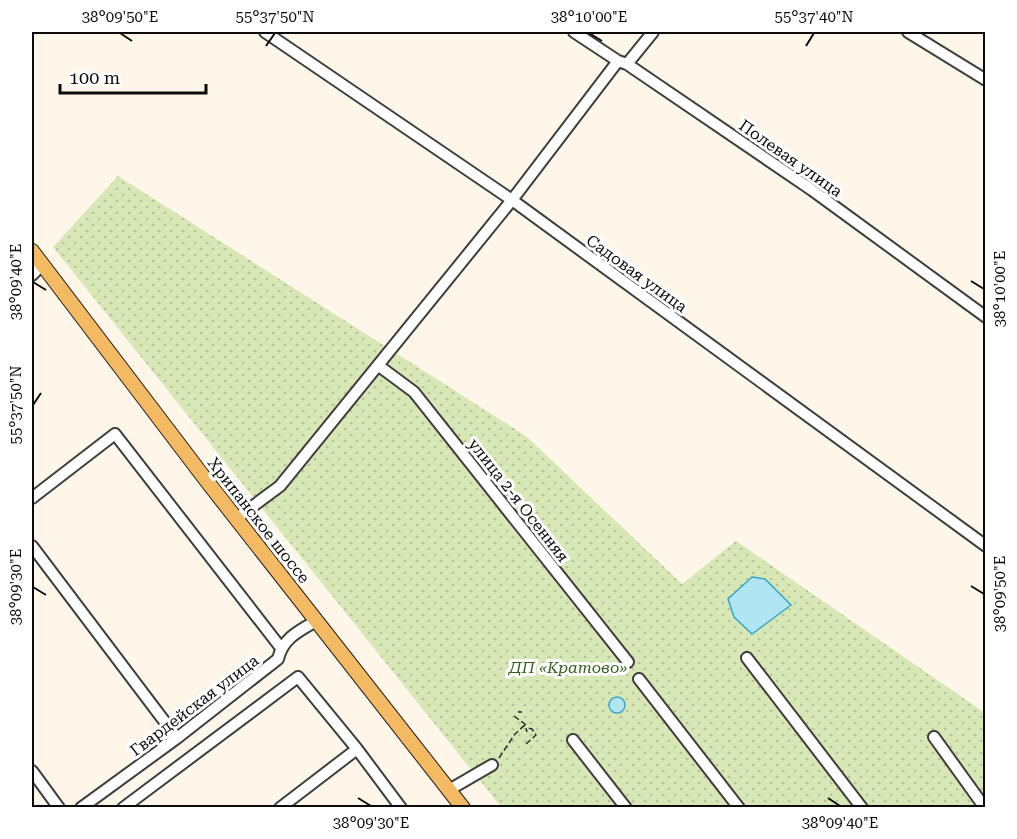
<svg xmlns="http://www.w3.org/2000/svg" width="1017" height="839" font-family="'Roboto Serif',serif">
	<style>
		.garden { fill: url(#garden-dots) }
		.water { fill: #b0e5f4; stroke: #39a6c9; stroke-width: 1.5 }
		.lines { fill: none; stroke-linecap: round; stroke-linejoin: round }
		.minor-casing { stroke: #3e3e3e; stroke-width: 14 }
		.major-casing { stroke: #1c1c1c; stroke-width: 16 }
		.path { stroke: #2d2d2d; stroke-width: 1.5; stroke-dasharray: 6 3; stroke-linecap: butt }
		.minor { stroke: #fff; stroke-width: 10 }
		.major { stroke: #f4ba63; stroke-width: 14 }
		.ticks { fill: none; stroke: #0b0b0b; stroke-width: 2 }
		.labels { text-anchor: middle; stroke-width: 6; stroke-linejoin: round; paint-order: stroke }
		.street-label { font-size: 16px; fill: #0b0b0b; stroke: #fff }
		.park-label { font-size: 16px; font-style: italic; fill: #36601e; stroke: #fff }
		.neatline { fill: none; stroke: #0b0b0b; stroke-width: 2 }
		.ticks-label { font-size: 15px; text-anchor: middle; fill: #0b0b0b }
	</style>
	<defs>
		<pattern id="garden-dots" width="8" height="8" patternUnits="userSpaceOnUse" patternTransform="scale(1.5)"><rect width="8" height="8" fill="#d7e7b5"/><path d="M2 2h.1M6 6h.1" fill="none" stroke="#b7c59a" stroke-width="1.8" stroke-linecap="round"/></pattern>
	</defs>
	<rect width="100%" height="100%" fill="#fef7e9"/>
	<path class="garden" d="M118,176L526,436L682,584L736,541L985,713V807H501L53,247Z"/>
	<path class="water" d="M752,577L765,579L791,605L752,634L734,617L728,599Z
		M609 705a8 8 0 1 1 16 0a8 8 0 1 1-16 0Z"/>
	<g class="lines">
		<defs>
			<path id="minor" d="M265,32L512,200L986,546
				M574,32L618,61L627,64L812,190L986,317
				M908,32L986,80
				M627,64L653,32
				M32,275L42,265
				M379,366L414,392L628,662
				M32,498L115,434L281,648
				M237,518L280,486L512,200L618,61
				M32,546L177,738
				M747,658L862,808
				M639,679L739,808
				M934,737L985,808
				M573,740L626,808
				M32,771L59,808
				M449,790L492,765
				M81,808L177,738L278,659C283,638 299,631 316,621
				M123,808L298,677L357,749L401,808
				M280,808L357,749"/>
			<path id="major" d="M32,251L206,480L463,808"/>
		</defs>
		<use href="#minor" class="minor-casing"/>
		<use href="#major" class="major-casing"/>
		<path class="path" d="M32,33L33,32
			M518,712H522
			M514,716L525,724L527,732
			M526,744L536,735L532,729L528,728
			M499,758L515,734L527,723"/>
		<use href="#minor" class="minor"/>
		<use href="#major" class="major"/>
	</g>
	<path class="ticks" d="M120,33L132,41M589,33L602,41M266,46L275,33M806,46L814,33M971,281L984,289M33,282L46,290M33,405L41,393M971,586L984,594M33,587L46,595M358,798L371,806M828,798L840,806"/>
	<g class="labels">
		<g class="street-label">
			<text transform="translate(791 158) rotate(35)" y="6">Полевая улица</text>
			<text transform="translate(637 273) rotate(36)" y="6">Садовая улица</text>
			<text transform="translate(519 500) rotate(52)" y="6">улица 2-я Осенняя</text>
			<text transform="translate(259 520) rotate(52)" y="6">Хрипанское шоссе</text>
			<text transform="translate(194 705) rotate(-37)" y="6">Гвардейская улица</text>
		</g>
		<g class="park-label">
			<text x="568" y="673">ДП «Кратово»</text>
		</g>
	</g>
	<rect width="1017" height="839" fill="none" stroke="#ffffff" stroke-width="66"/>
	<path d="M60 84v9h146v-9" fill="none" stroke="#0b0b0b" stroke-width="3"/>
	<text x="69" y="84" font-size="18" fill="#0b0b0b" stroke="#ffffff" stroke-width="4.5" paint-order="stroke">100 m</text>
	<rect x="33" y="33" width="951" height="773" class="neatline"/>
	<g class="ticks-label">
		<text x="120" y="22">38°09'50"E</text>
		<text x="275" y="22">55°37'50"N</text>
		<text x="589" y="22">38°10'00"E</text>
		<text x="814" y="22">55°37'40"N</text>
		<text transform="translate(16 282) rotate(-90)" y="5">38°09'40"E</text>
		<text transform="translate(1000 289) rotate(-90)" y="5">38°10'00"E</text>
		<text transform="translate(16 405) rotate(-90)" y="5">55°37'50"N</text>
		<text transform="translate(16 587) rotate(-90)" y="5">38°09'30"E</text>
		<text transform="translate(1000 594) rotate(-90)" y="5">38°09'50"E</text>
		<text x="371" y="828">38°09'30"E</text>
		<text x="840" y="828">38°09'40"E</text>
	</g>
</svg>
